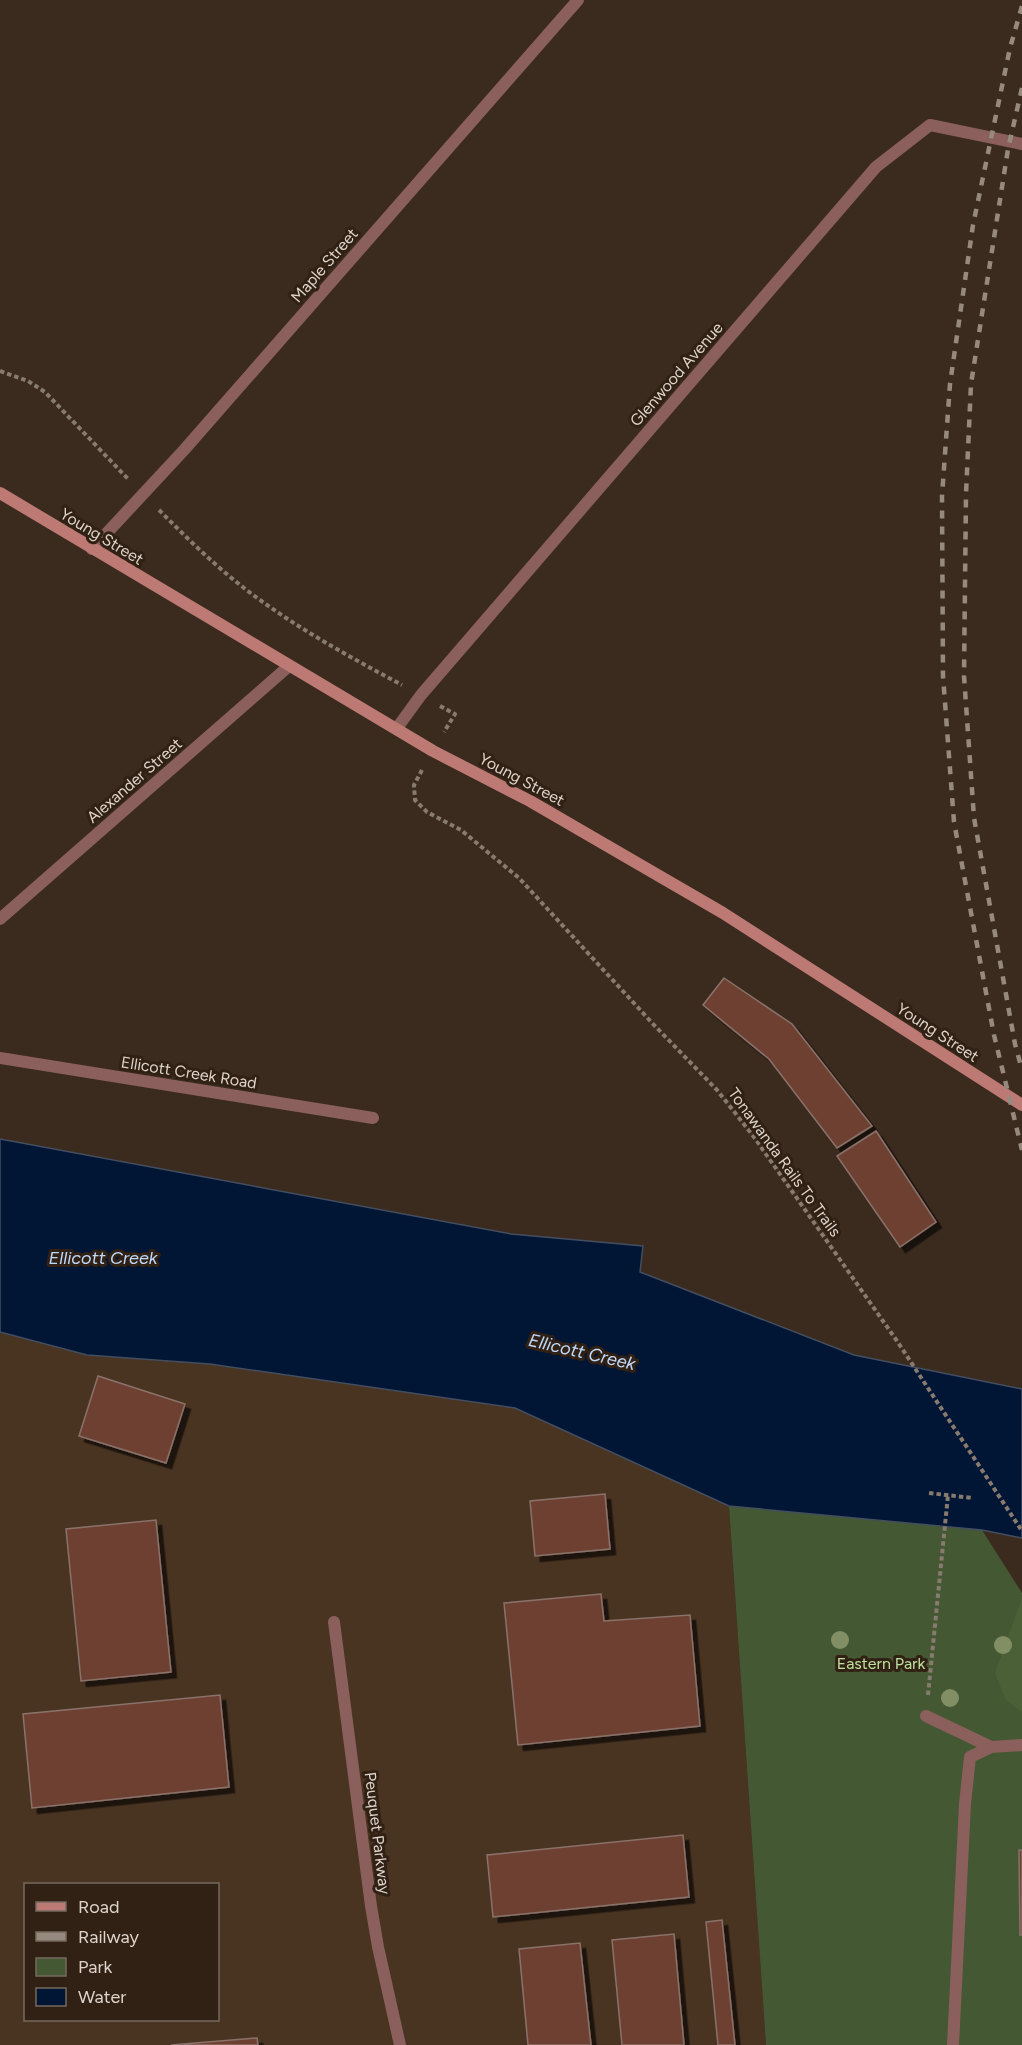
<svg xmlns="http://www.w3.org/2000/svg" width="1022" height="2045" font-family="Figtree,sans-serif">
	<style>
		.built { fill: #493321; fill-rule: evenodd }
		.green { fill: #455834 }
		.forest { fill: #4c6038 }
		.water { fill: #011534; stroke: #434e61; stroke-width: 1.5 }
		.building { fill: #6d4133; stroke: #8a726a; stroke-width: 1.5; filter: url(#shadow) }
		.lines { fill: none; stroke-linecap: round; stroke-linejoin: round }
		.path { stroke: #877a6f; stroke-width: 4; stroke-dasharray: 4.5 3; stroke-linecap: butt }
		.lane { stroke: #8a5f5c; stroke-width: 12 }
		.street { stroke: #8a5f5c; stroke-width: 12 }
		.secondary { stroke: #bd7974; stroke-width: 12 }
		.rail { stroke: #968a7f; stroke-width: 4.5; stroke-dasharray: 8 8; stroke-linecap: butt }
		.tree { fill: #828f64 }
		.labels { text-anchor: middle; stroke-width: 6; stroke-linejoin: round; paint-order: stroke }
		.street-label { font-size: 16px; fill: #ded4cb; stroke: #312114 }
		.park-label { font-size: 16px; fill: #bde19d; stroke: #312114 }
		.water-label { font-size: 18px; font-style: italic; fill: #bed8fc; stroke: #312114 }
	</style>
	<defs>
		<filter id="shadow"><feDropShadow dx="5.5" dy="5.5" stdDeviation="0" flood-color="#0009"/></filter>
	</defs>
	<rect width="100%" height="100%" fill="#3b2b1e"/>
	<path class="built" d="M0,1332L87,1355L210,1364L515,1408L729,1506L766,2045H0ZM26,1884H218V2020H26Z"/>
	<path class="green" d="M729,1506L982,1530L1022,1593V2045H766Z"/>
	<path class="forest" d="M1022,1599V1712L1006,1700L995,1673Z"/>
	<path class="water" d="M0,1139L511,1234L643,1246L640,1272L854,1355L1022,1389V1538L982,1530L729,1506L515,1408L210,1364L87,1355L0,1332Z"/>
	<path class="building" d="M724,978L792,1024L872,1126L837,1148L769,1059L703,1005Z
		M876,1131L936,1222L900,1247L837,1156Z
		M98,1376L185,1404L166,1463L79,1436Z
		M605,1494L610,1549L535,1556L530,1501Z
		M156,1520L171,1672L81,1681L66,1529Z
		M601,1594L604,1621L690,1615L700,1726L518,1745L504,1603Z
		M220,1695L229,1787L32,1808L23,1714Z
		M683,1835L689,1897L493,1917L487,1855Z
		M1019,1850H1022V1935H1020Z
		M722,1920L735,2045H718L706,1922Z
		M674,1934L684,2045H622L612,1940Z
		M580,1943L591,2045H528L519,1949Z
		M257,2038L258,2045H171Z"/>
	<g class="lines">
		<path class="path" d="M0,371L28,381L45,392L128,479
			M159,510C186,537 213,564 244,588C293,626 348,656 402,685
			M440,706L455,714L444,732
			M422,770L414,785L415,800L427,812L461,830L519,878L654,1025L717,1090L754,1137L897,1341L1022,1531
			M929,1493L972,1498
			M928,1695L948,1495"/>
		<path class="lane" d="M926,1716L991,1747
			M953,2045L965,1804L970,1757L991,1747L1022,1745"/>
		<path class="street" d="M92,549L184,450L578,0
			M397,728L421,695L876,167L930,125L1022,144
			M0,919L289,666
			M0,1058L373,1118
			M334,1622L371,1906L378,1947L400,2045"/>
		<path class="secondary" d="M0,493L433,751L530,801L723,913L1022,1105"/>
		<path class="rail" d="M1022,6L1010,48L973,225L950,384L942,496L943,676L954,822L994,1035L1022,1150
			M1022,88L1008,149L971,384L966,494L964,676L974,818L1015,1044L1022,1070"/>
	</g>
	<g class="tree">
		<circle cx="840" cy="1640" r="9"/>
		<circle cx="1003" cy="1645" r="9"/>
		<circle cx="950" cy="1698" r="9"/>
	</g>
	<g class="labels">
		<g class="street-label">
			<text transform="translate(324 265) rotate(-49)" y="6">Maple Street</text>
			<text transform="translate(676 374) rotate(-49)" y="6">Glenwood Avenue</text>
			<text transform="translate(102 536) rotate(31)" y="6">Young Street</text>
			<text transform="translate(522 779) rotate(28)" y="6">Young Street</text>
			<text transform="translate(134 780) rotate(-41)" y="6">Alexander Street</text>
			<text transform="translate(938 1032) rotate(33)" y="6">Young Street</text>
			<text transform="translate(189 1072) rotate(9)" y="6">Ellicott Creek Road</text>
			<text transform="translate(785 1162) rotate(54)" y="6">Tonawanda Rails To Trails</text>
			<text transform="translate(378 1833) rotate(83)" y="6">Peuquet Parkway</text>
		</g>
		<g class="park-label">
			<text x="881" y="1669">Eastern Park</text>
		</g>
		<g class="water-label">
			<text x="103" y="1264">Ellicott Creek</text>
			<text transform="translate(582 1352) rotate(13)" y="6">Ellicott Creek</text>
		</g>
	</g>
	<rect x="24" y="1883" width="195" height="138" fill="#312114" stroke="#76695d" stroke-width="1.5"/>
	<rect x="36" y="1902" width="30" height="9" fill="#bd7974" stroke="#76695d" stroke-width="1.5"/>
	<text x="78" y="1913" font-size="18" fill="#ded4cb">Road</text>
	<rect x="36" y="1932" width="30" height="9" fill="#968a7f" stroke="#76695d" stroke-width="1.5"/>
	<text x="78" y="1943" font-size="18" fill="#ded4cb">Railway</text>
	<rect x="36" y="1958" width="30" height="18" fill="#455834" stroke="#76695d" stroke-width="1.5"/>
	<text x="78" y="1973" font-size="18" fill="#ded4cb">Park</text>
	<rect x="36" y="1988" width="30" height="18" fill="#011534" stroke="#76695d" stroke-width="1.5"/>
	<text x="78" y="2003" font-size="18" fill="#ded4cb">Water</text>
</svg>
